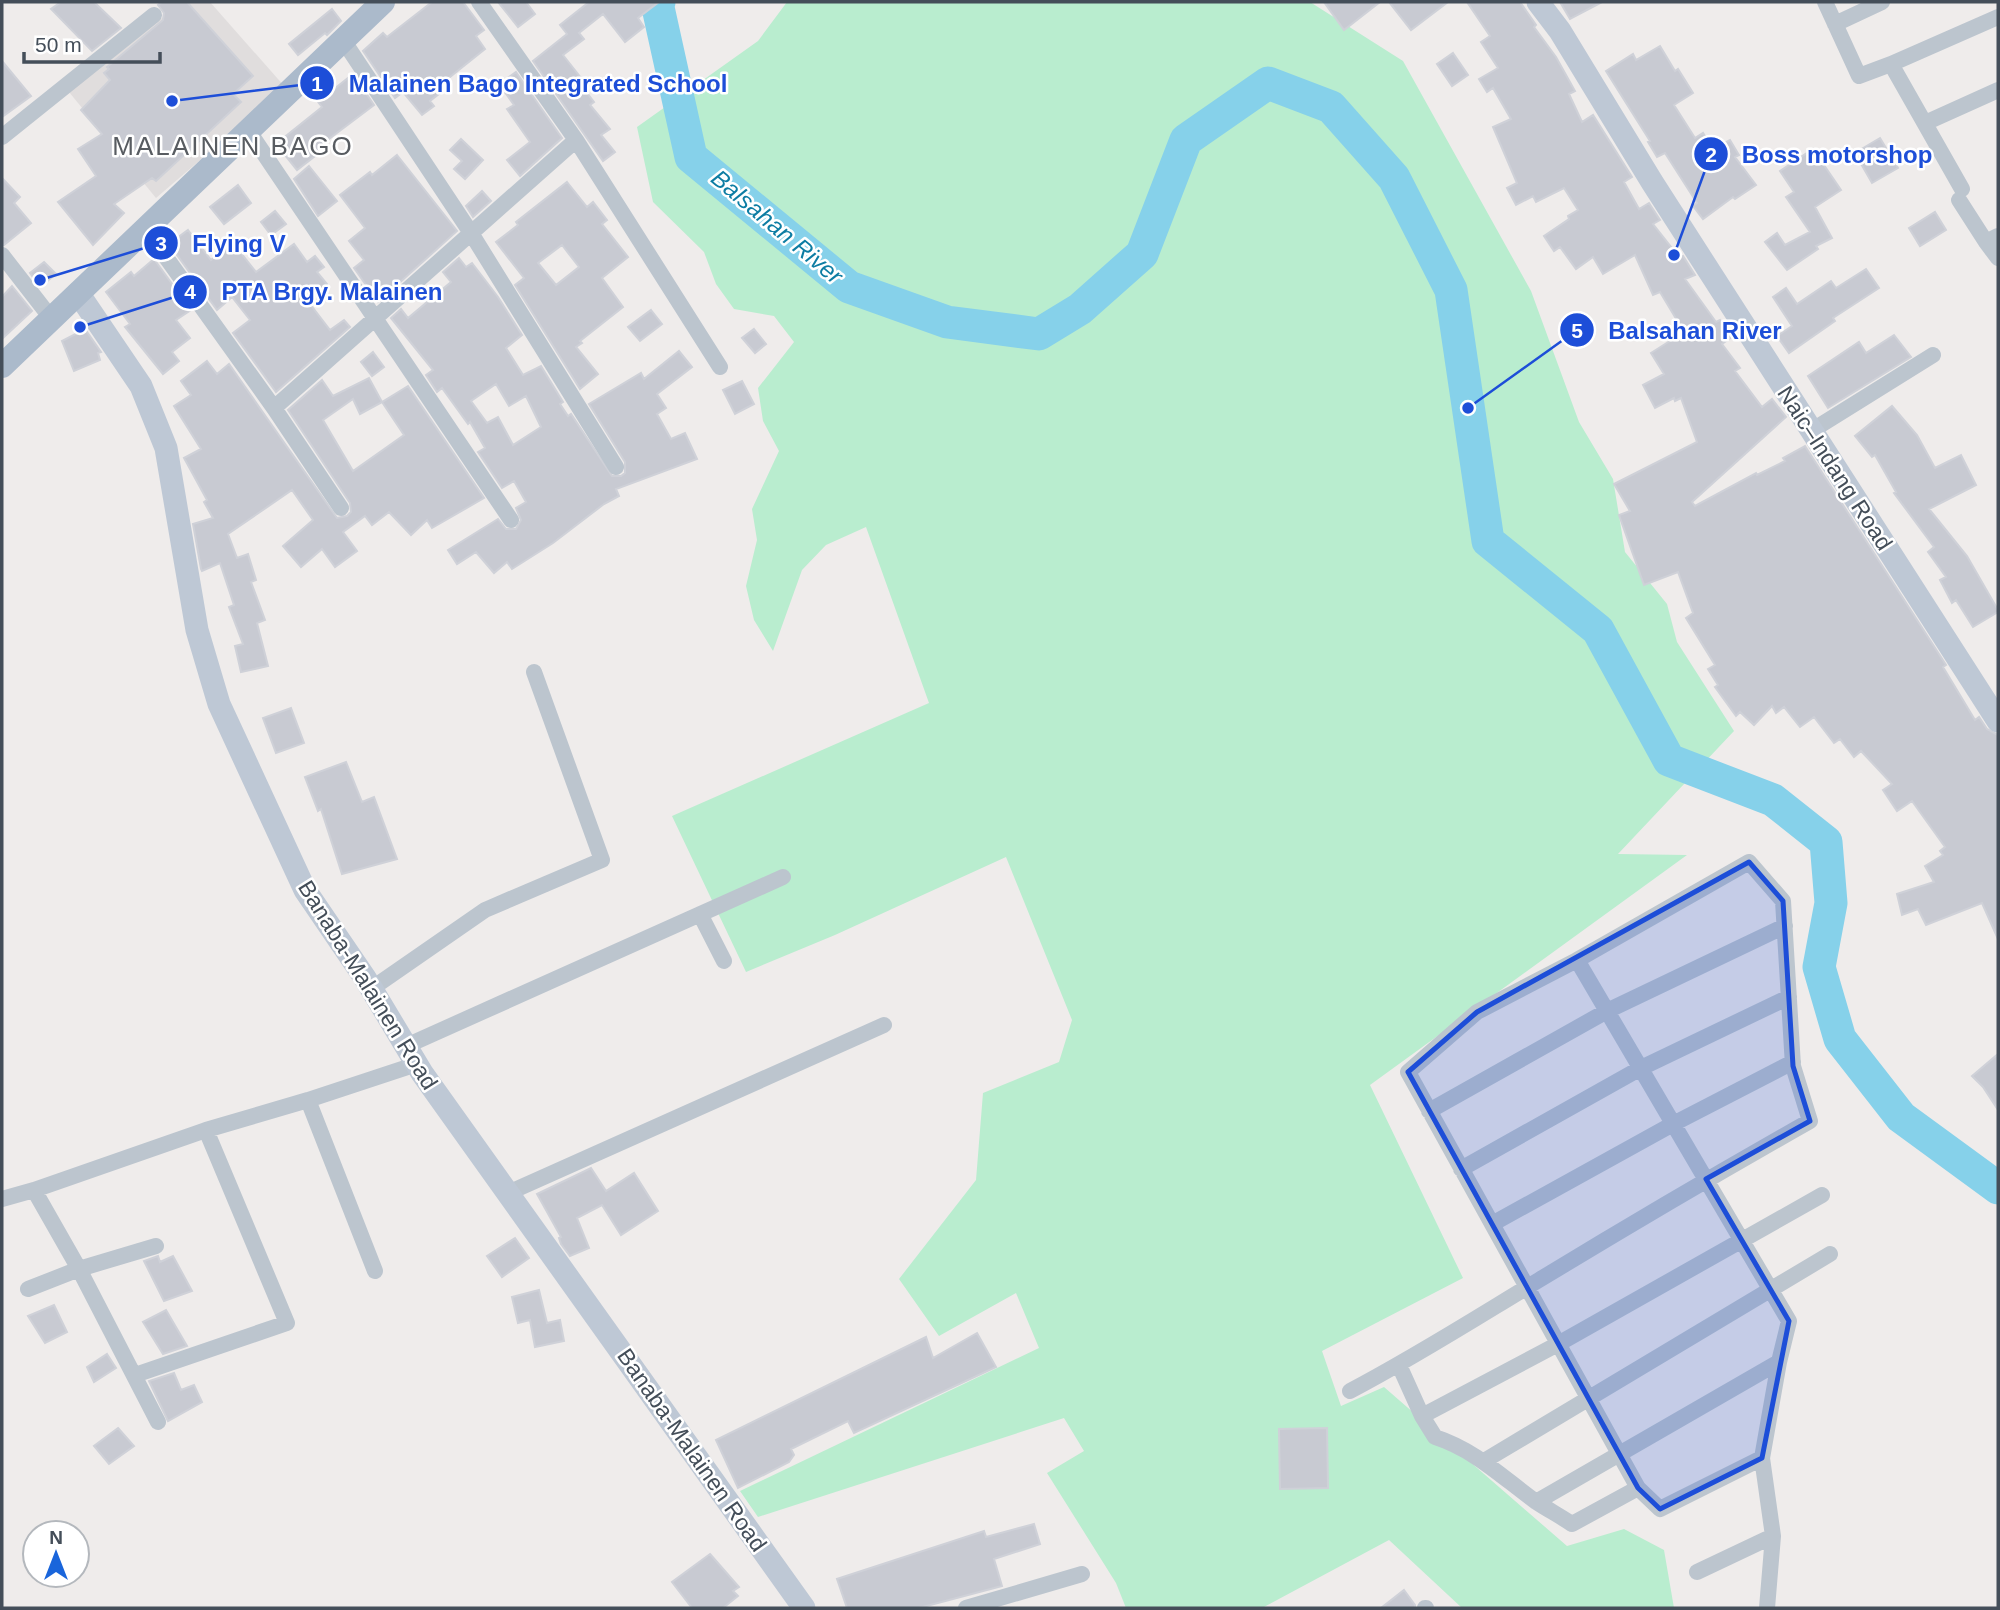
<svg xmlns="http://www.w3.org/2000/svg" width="2000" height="1610" font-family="Helvetica,sans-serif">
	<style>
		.education { fill: #e0dddd }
		.green { fill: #b9edcf }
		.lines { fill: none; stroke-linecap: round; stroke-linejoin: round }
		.river { stroke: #86d1ea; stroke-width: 33 }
		.building { fill: #c8cad2; stroke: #cfd1d8; stroke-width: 2; fill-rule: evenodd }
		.street { stroke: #bcc5ce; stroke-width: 16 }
		.secondary { stroke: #bec8d5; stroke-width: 23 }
		.primary { stroke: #abbacb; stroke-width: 24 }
		.marked { fill: #1d4ed8; fill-opacity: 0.2; stroke: #1d4ed8; stroke-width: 5; stroke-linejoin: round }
		.labels { text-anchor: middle; stroke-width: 5; stroke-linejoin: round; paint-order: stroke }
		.street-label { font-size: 23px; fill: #444e59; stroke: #fff }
		.water-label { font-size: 24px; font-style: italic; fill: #0d7da3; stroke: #fff }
		.quarter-label { font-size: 26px; letter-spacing: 2px; fill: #585c61; stroke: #fff }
		.leader { fill: none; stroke: #1d4ed8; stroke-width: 2.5 }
		.callout-dot { fill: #1d4ed8; stroke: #fff; stroke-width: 2.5 }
		.mark-label { font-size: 21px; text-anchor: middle; font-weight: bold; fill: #fff }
		.callout-label { font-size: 24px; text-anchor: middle; font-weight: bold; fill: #1d4ed8; stroke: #fff; stroke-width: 5; stroke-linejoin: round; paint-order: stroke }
	</style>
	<rect width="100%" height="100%" fill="#efeceb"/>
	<path class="education" d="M182,2H210L285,87L156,198L69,92Z"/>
	<path class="green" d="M787,2H1310L1403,61L1531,291L1579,422L1613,479L1625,552L1667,604L1677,642L1734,731L1618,854L1687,855L1370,1085L1463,1278L1322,1351L1341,1406L1384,1387L1567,1546L1624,1529L1664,1550L1674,1608H1462L1389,1540L1262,1608H1126L1116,1583L1047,1473L1084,1451L1064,1418L758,1517L740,1491L1039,1348L1016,1293L939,1336L899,1279L976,1180L983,1093L1059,1062L1072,1020L1006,857L835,935L746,972L672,816L929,703L866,527L826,545L802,570L773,651L754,620L746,586L757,540L752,509L779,451L763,421L758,388L794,342L774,316L734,309L716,284L704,252L653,202L637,127L758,41Z"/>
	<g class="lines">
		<path class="river" d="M659,2L657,3L691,157L849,287L947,322L1039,334L1080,309L1142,254L1186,140L1268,83L1331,107L1394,178L1451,290L1488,541L1598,630L1669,760L1773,800L1826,842L1831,903L1819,967L1840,1039L1901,1117L1998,1188"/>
	</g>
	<path class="building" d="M61,2H94L121,28L92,51L51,9Z
		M162,2H187L253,76L233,94L241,102L156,181L152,178L114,204L124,213L93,245L58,202L96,176L78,149L102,134L81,110L110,80L104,73L109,69L107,67L163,20L164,13L158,5Z
		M432,2H463L484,30L476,36L485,49L440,85L444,90L430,101L434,106L422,115L403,92L395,98L363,51L383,33L387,37Z
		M498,2H526L535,14L518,27Z
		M589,2H659L638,18L644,27L625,42L603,14L579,33L584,39L563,55L581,78L578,81L594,102L590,105L610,129L601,135L615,152L603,161L533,61L567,34L560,25Z
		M1324,2H1380L1344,30Z
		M1389,2H1448L1411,30Z
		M1467,2H1520L1536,25L1534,27L1556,57L1575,91L1569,94L1582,122L1593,115L1632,177L1624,182L1639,209L1649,203L1660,220L1653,224L1679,257L1683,256L1695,275L1685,279L1716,322L1720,320L1732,337L1722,344L1740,368L1735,371L1762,407L1772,399L1786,417L1692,502L1695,506L1756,473L1757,475L1785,461L1783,458L1805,446L1946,665L1943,667L1975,720L1979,717L1987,729L1998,735V939L1982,903L1926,925L1918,909L1902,915L1897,894L1934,882L1925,866L1943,855L1940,851L1945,847L1912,801L1897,811L1883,790L1892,784L1861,751L1854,757L1840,739L1834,743L1814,717L1800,727L1784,707L1776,713L1772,706L1754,725L1740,712L1736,716L1715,687L1718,685L1708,669L1715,665L1686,618L1693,613L1678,572L1644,585L1619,515L1630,511L1614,484L1697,442L1681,398L1675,401L1674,398L1655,408L1643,385L1664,374L1651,353L1684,332L1660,292L1653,295L1635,255L1603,274L1593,257L1576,269L1560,247L1554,251L1544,236L1569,219L1568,216L1578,210L1564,188L1536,202L1533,196L1516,205L1507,188L1517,183L1493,127L1511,119L1493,88L1487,92L1479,79L1498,68L1481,42L1490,36Z
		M1560,2H1602L1570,19Z
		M332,9L341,21L327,35L325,33L298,55L289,44Z
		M1660,46L1675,71L1678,69L1693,93L1674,105L1695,138L1703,133L1713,149L1730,140L1739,155L1735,157L1756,185L1735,199L1733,197L1703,219L1693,206L1697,203L1665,153L1657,157L1648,142L1650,141L1606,71L1633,54L1636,60Z
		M1453,53L1468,75L1452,86L1437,64Z
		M2,61L31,96L2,117Z
		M516,72L562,138L520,176L507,160L530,142L507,109L514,105L499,84Z
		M353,74L374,105L325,142L328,146L297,170L276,144L322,107L318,102Z
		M1880,138L1898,168L1872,183L1860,162L1863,160L1858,151Z
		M461,139L483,160L465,179L454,169L462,161L450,150Z
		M1813,149L1841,190L1815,207L1832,238L1816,246L1818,249L1787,270L1765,242L1777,233L1785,245L1810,232L1786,197L1794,192L1780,171Z
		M397,155L457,231L378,302L354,268L364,260L349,241L365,228L340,195L370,172L372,175Z
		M309,166L337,201L318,216L294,179Z
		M2,178L20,197L14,203L31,223L4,245H2Z
		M567,182L587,207L593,202L607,220L602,224L628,257L602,278L623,307L580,341L582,343L576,347L598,374L580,389L515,285L524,278L496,242L518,225L516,222ZM562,245L579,267L556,285L538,263Z
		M238,185L251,203L224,224L210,207Z
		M482,191L491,201L473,217L466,206Z
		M275,211L286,224L271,235L261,222Z
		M1935,212L1946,230L1920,246L1909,228Z
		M188,230L211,260L233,243L256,272L294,244L307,262L315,256L324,267L317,272L327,284L307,300L330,330L344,320L350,327L276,392L233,333L250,320L232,297L217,310L169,244Z
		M459,258L466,267L472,263L498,297L522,335L506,348L523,375L541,366L563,402L560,404L568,416L571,414L612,476H621L625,473V462L589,404L641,373L644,379L679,351L692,367L657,394L666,408L657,414L671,439L685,433L697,459L616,489L619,496L604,504L553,543L512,569L507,562L494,573L476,552L457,564L448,550L498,519L506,529H516L521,520L516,508L526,502L514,481L502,488L478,452L485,448L470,422L468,424L442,388L437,392L426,375L433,370L391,318L401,309L408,318L451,282L443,272ZM496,384L509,406L526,396L541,427L513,445L498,417L487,423L471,401Z
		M154,259L191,310L176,320L190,338L172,352L179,361L163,374L125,327L130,324L106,292L131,272L134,276Z
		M44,262L56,274L40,287L30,273Z
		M1866,269L1879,288L1833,318L1835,321L1789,353L1777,336L1792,326L1773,297L1786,288L1797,304L1831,281L1836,288Z
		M12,286L32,311L2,339V297Z
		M651,310L662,324L640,341L628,327Z
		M85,329L101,352L98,353L100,360L74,371L62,341Z
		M754,329L766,344L755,353L742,338Z
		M1894,335L1911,357L1828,408L1808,376L1859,342L1866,353Z
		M373,352L384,367L372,376L361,362Z
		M207,361L217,374L229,364L337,518L347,516L351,512L350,503L288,410L322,380L333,396L369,378L382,402L408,386L484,498L432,528L427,520L411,535L389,512L372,525L365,516L343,532L357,551L335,567L322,549L301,567L283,546L313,520L292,490L228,534L237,558L248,554L256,580L251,582L265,620L257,623L268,666L241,672L235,646L243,644L229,607L234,605L220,563L202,571L201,569L193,524L213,518L204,502L207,500L184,458L201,449L174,406L191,395L181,381ZM353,399L360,414L382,402L404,435L353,471L323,420Z
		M742,381L754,404L735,414L723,390Z
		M1892,406L1917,435L1935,468L1961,455L1976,485L1929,509L1967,556L1998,610V612L1973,627L1956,600L1952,603L1940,580L1946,577L1928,552L1934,547L1894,493L1896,492L1875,455L1872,457L1855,436Z
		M291,708L304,743L276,753L263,718Z
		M346,762L362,802L374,797L397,859L342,874L321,809L318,811L305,777Z
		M1998,1054V1110L1983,1087L1972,1076Z
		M591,1168L606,1191L634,1173L658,1211L621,1235L602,1205L577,1218L589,1248L570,1256L561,1244L559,1238L561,1237L537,1194Z
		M515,1238L529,1258L502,1277L487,1256Z
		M158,1256L160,1262L173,1256L192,1291L164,1301L144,1261Z
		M539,1290L547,1323L560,1320L564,1341L535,1347L530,1320L518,1323L512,1297Z
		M54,1305L67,1332L45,1343L28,1316Z
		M166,1310L187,1346L163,1354L143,1322Z
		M977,1333L996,1367L854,1433L848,1421L791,1449L794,1455L789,1462L738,1488L716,1440L926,1337L933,1358Z
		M107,1354L116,1368L94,1382L87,1367Z
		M174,1373L181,1390L194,1385L202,1402L168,1421L149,1381Z
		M118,1428L134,1446L109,1464L94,1446Z
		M1327,1428L1328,1488L1280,1489L1279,1429Z
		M1034,1524L1040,1544L994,1559L1002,1586L919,1608H847L837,1579L984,1531L986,1537Z
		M710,1554L739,1587L733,1591L738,1596L723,1608H692L672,1582Z
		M1404,1590L1415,1605V1608H1381Z"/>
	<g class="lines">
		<path class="street" d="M479,2L576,140L720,367
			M1825,2L1859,76L1891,64
			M1835,24L1882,2
			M343,40L471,233L616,467
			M1925,123L1998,90
			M248,130L511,520
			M2,137L154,15
			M1962,189L1891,64L1998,17
			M1959,200L1986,242
			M145,228L274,408L341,508
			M1998,236L1986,242L1998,258
			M2,255L51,318
			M274,408L576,140
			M1811,431L1933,355
			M700,914L724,961
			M1577,960L1789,1321L1779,1362L1762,1458L1773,1536L1767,1608
			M371,989L485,910L602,860L534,672
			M406,1046L783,877
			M308,1100L375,1271
			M1429,1111L1607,1011L1785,926
			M1461,1169L1641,1068L1789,997
			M508,1193L884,1025
			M2,1199L34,1190
			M1492,1224L1673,1124L1793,1062
			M28,1289L79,1269L156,1246
			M1399,1365L1422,1416L1435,1437C1475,1450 1502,1477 1535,1501C1547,1509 1560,1516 1572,1524L1638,1488
			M135,1375L287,1323L206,1130
			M1350,1391C1415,1357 1476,1318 1539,1280C1628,1226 1718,1173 1810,1121L1793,1066L1783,901L1749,862L1577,960L1477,1012L1408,1072L1638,1488L1660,1509L1762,1458
			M1422,1416L1558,1344L1822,1195
			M158,1422L79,1269L34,1190L206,1130L308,1100L417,1064
			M1484,1461L1830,1254
			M1536,1502L1779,1362
			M1697,1572L1773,1536
			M966,1608L1082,1574
			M1425,1608H1426"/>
		<path class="secondary" d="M1538,2L1560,31L1652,182L1998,721
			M78,293L141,386L166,448L197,630L219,704L305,890L365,978L422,1073L804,1608"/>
		<path class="primary" d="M2,366L383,2"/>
	</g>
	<path class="marked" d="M1749,862L1783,901L1793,1066L1810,1121L1706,1179L1789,1321L1762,1458L1660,1509L1638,1488L1408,1072L1477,1012Z"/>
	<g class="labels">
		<g class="street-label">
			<text transform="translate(1835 468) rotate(57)" y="8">Naic–Indang Road</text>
			<text transform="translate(368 985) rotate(58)" y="8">Banaba-Malainen Road</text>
			<text transform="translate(692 1450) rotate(55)" y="8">Banaba-Malainen Road</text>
		</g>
		<g class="water-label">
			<text transform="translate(777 227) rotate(40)" y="8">Balsahan River</text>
		</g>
		<g class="quarter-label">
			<text x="233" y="155">MALAINEN BAGO</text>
		</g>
	</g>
	<path class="leader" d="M172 101L317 83M1674 255L1711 154M40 280L161 243M80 327L190 292M1468 408L1577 330"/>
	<g class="callout-dot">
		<circle cx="172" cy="101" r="7"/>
		<circle cx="1674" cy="255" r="7"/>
		<circle cx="40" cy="280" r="7"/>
		<circle cx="80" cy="327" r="7"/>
		<circle cx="1468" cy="408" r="7"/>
		<circle cx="317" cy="83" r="18"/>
		<circle cx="1711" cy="154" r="18"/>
		<circle cx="161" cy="243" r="18"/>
		<circle cx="190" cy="292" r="18"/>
		<circle cx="1577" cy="330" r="18"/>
	</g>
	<g class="mark-label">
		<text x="317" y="91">1</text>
		<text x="1711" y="162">2</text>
		<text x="161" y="251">3</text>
		<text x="190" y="299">4</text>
		<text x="1577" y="338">5</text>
	</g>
	<g class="callout-label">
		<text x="538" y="92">Malainen Bago Integrated School</text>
		<text x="1837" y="163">Boss motorshop</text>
		<text x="239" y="252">Flying V</text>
		<text x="332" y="300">PTA Brgy. Malainen</text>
		<text x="1695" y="339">Balsahan River</text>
	</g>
	<rect width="2000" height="1610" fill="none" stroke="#444e59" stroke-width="7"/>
	<g transform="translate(56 1554)"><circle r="33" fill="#ffffff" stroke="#b4b8bd" stroke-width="2"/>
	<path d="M0-5L12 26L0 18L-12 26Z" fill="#1965db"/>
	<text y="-10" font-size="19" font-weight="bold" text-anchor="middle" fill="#444e59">N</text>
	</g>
	<path d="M24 52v10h136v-10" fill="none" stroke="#444e59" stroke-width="3.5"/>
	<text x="35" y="52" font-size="21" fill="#444e59" stroke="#ffffff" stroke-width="5" paint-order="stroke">50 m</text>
</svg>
